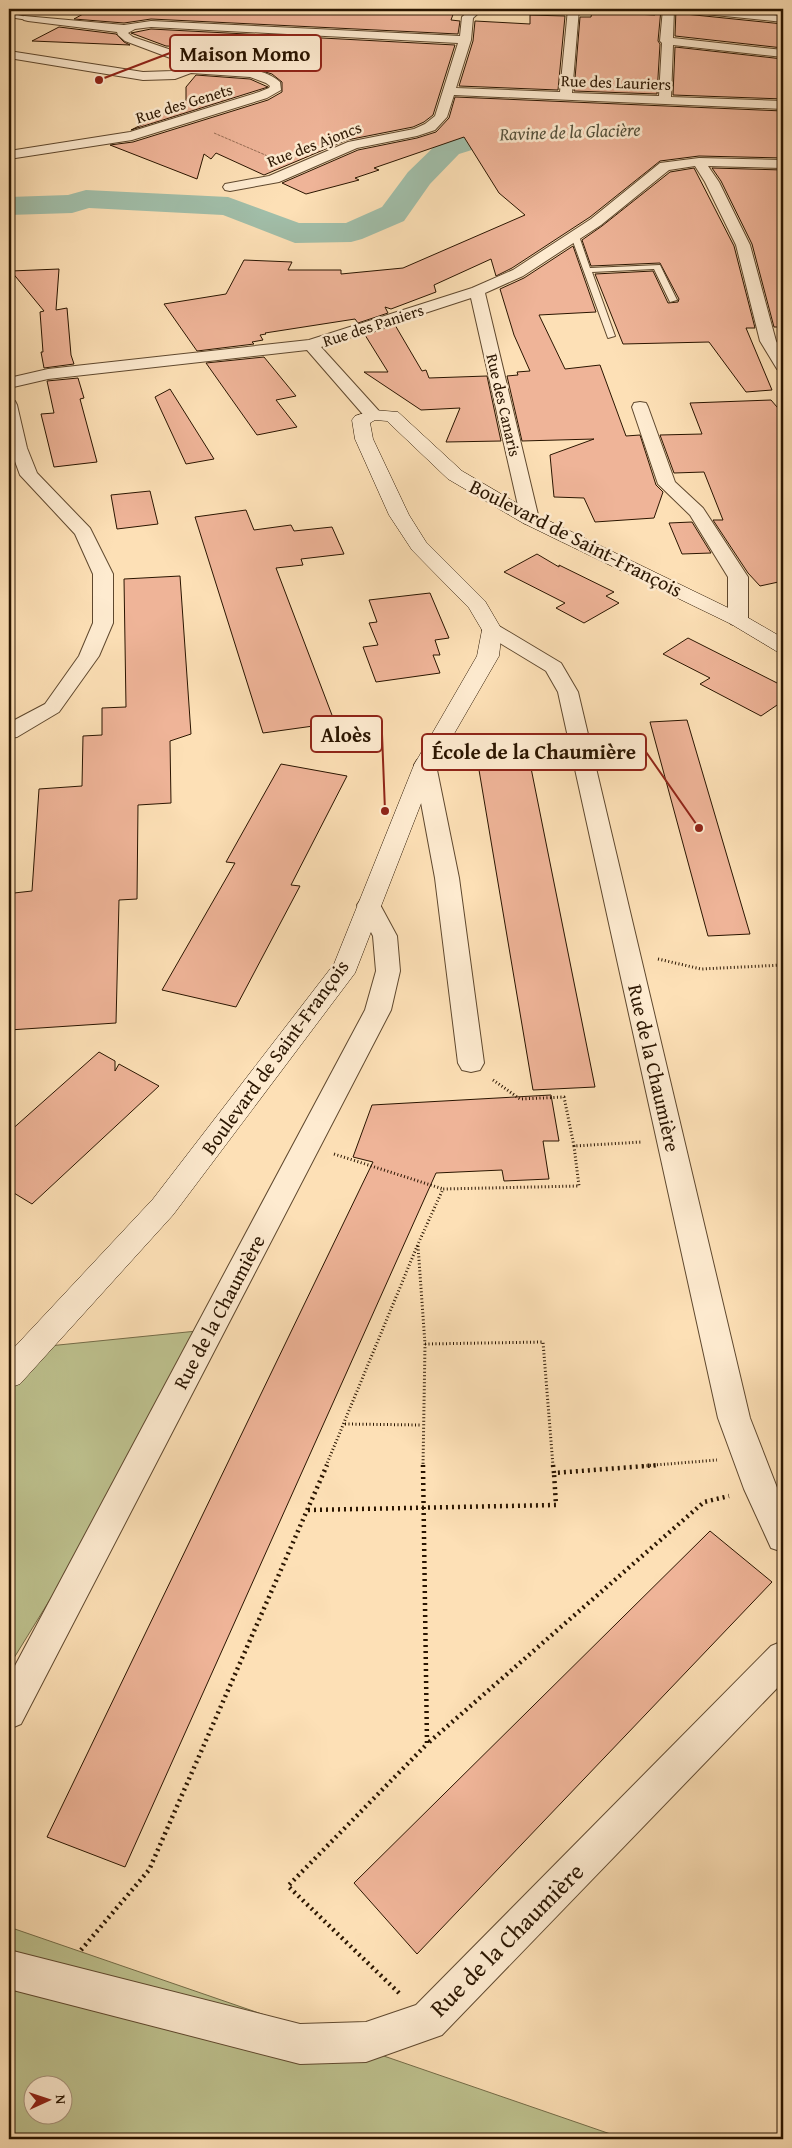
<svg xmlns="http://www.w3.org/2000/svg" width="792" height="2148" font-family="'Gentium Book Plus',serif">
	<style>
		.green { fill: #bec28f; stroke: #746c48; fill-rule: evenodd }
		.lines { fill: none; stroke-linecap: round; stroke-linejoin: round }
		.river { fill: #a1bea9; fill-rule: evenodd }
		.building { fill: #efb498; stroke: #2a1500 }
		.lane-casing { stroke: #5f482e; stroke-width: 2 }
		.street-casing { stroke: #5f482e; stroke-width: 2 }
		.secondary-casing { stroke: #2a1500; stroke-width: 1 }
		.path-far2 { stroke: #2a1500; stroke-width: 1; stroke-dasharray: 0.5 1; stroke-linecap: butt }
		.path-far1 { stroke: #2a1500; stroke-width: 3; stroke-dasharray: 1 2.5; stroke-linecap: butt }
		.path { stroke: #2a1500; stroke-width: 4.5; stroke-dasharray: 2 4; stroke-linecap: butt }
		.lane { fill: #feebd0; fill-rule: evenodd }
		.street { fill: #feebd0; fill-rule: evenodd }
		.secondary { fill: #feebd0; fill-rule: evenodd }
		.labels { text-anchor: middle; stroke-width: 5; stroke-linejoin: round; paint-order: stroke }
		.far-street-label { font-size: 16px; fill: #2a1500; stroke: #feebd0 }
		.far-water-label { font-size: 18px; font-style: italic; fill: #54503b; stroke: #feebd0 }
		.street-label { font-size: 20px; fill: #2a1500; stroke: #feebd0 }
		.near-street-label { font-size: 24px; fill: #2a1500; stroke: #feebd0 }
		.leader { fill: none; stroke: #8f2418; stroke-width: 2 }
		.callout-dot { fill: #8f2418; stroke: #feebd0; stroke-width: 2 }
		.callout { fill: #feebd0; stroke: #8f2418; stroke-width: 2 }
		.callout-label { font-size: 21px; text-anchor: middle; font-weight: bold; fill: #2a1500 }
	</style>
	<rect width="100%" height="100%" fill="#fde0b6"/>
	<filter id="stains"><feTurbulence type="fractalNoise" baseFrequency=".004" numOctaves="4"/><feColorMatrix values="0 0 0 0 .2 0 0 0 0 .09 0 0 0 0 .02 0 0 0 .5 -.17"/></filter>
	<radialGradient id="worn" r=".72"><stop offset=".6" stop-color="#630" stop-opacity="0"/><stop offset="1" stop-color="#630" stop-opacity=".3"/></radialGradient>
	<path class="green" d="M217,1329L9,1666V1350Z
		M9,1927L625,2139H9ZM32,2086H62V2116H32Z"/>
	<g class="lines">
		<path class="river" d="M545,120L555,123L559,129L555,135L545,138L507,139L459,154L430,184L404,221L362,239L351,242L295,243L223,215L89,208L72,213L9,215V197L68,195L86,190L228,197L299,223H346L382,207L408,172L439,142L505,122Z"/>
	</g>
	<path class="building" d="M92,9H455L451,20L460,21L458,34L151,19L124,23L74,19Z
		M655,9H661L658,41L660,44L657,94L574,91L580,17H591L592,12L655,15Z
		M676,9L685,14L783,24V48L675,36Z
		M731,9H783V14Z
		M530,15L565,16L558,90L459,86L473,41L475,21L530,24Z
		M59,27L116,34L124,42L130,45L32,41Z
		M151,29L455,45L433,115L424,122L413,127L347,140L264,175L216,153L211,159L204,154L197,179L110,145L133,142L268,100L282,92V82L272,74L252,68L206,65L221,48L166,46L131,33Z
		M675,47L783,59V99L673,95Z
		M196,75L250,79L268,87L131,130L177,107L175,103L186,101V87Z
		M455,97L783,111V158L699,156L660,161L590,217L512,268L496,276L491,259L434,285L436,292L391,309L385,307L388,313L358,323L355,319L265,333L266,334L260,335L263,340L252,342L254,344L197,351L164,304L226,294L244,260L292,262L288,270H341V274L403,268L525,215L499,193L464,137L374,168L379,170L355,178L359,180L306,194L282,183L358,150L417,138L436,132L449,118Z
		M694,168L734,246L755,328H746L772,390L746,392L709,342L623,344L595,274L653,271L668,303L678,302L679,299L660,263L591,266L582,240L602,226L670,172Z
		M712,168L783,170V327H774L752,244L721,181Z
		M573,246L596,312L539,315L565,369L600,365L626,436L640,435L656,485L663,492L654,518L595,522L584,498L554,497L550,455L594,439L522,441L507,376L518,375L517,372L530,371L514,335L500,289L524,278Z
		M59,269L56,310L67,308L71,355L74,364L44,368L41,352H43L40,312L44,311L11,271Z
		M395,325L422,371L426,370L429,378L487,376L501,441L446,442L460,408L421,410L364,372H388L365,335Z
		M264,357L296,396L276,400L297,427L257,435L206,363Z
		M78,378L84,398L80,399L97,462L54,467L41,414L54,413L47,381Z
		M170,389L214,459L186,464L155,397Z
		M771,400L783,414V581L760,586L748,573L713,520H723L704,472L674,473L660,435L702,434L690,403Z
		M150,491L158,524L117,529L111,495Z
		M246,510L254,530L291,525L294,531L332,527L344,554L301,559L303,565L276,568L335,723L263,733L195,517Z
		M692,522L711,553L682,554L669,523Z
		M537,554L559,567V565L614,592L606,596L619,603L584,623L556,608L565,603L504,572Z
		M180,576L191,734L170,741L171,803L138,805L137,899L119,900L116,1023L9,1030V955L14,893L32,891L39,789L82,786L83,736L102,735V708L126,707L124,579Z
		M430,593L449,638L435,640L440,655H433L440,673L376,682L363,647L378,645L369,623L377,622L369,600Z
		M688,638L783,686V701L761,716L700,684L710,678L663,654Z
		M687,720L750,934L708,936L650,722Z
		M281,764L347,776L291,885L300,886L236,1007L162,990L235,863L226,862Z
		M531,768L595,1087L533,1090L479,770Z
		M99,1052L115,1061V1071L119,1064L159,1086L32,1204L9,1190V1132Z
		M551,1095L559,1141H543L549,1179L504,1181L502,1170L436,1173L125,1867L47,1837L373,1162L353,1157L372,1105Z
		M710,1531L772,1582L417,1954L354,1883Z"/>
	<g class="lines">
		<defs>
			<path id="lane" d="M9,13L31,18L28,20L9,17Z
				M572,234L579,236L590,268L660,265L677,300L670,302L654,269L592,272L615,336L608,338L571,236Z"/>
			<path id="street" d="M471,9H483L473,18L471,40L456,88L560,92L568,9H579L572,93L659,96L662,43L660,41L663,9H674L673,38L783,50V57L673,45L671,97L783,101V109L454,95L447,117L435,130L417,136L357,148L279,182L230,191L225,190L223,187L225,184L269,176L348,142L414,129L425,124L435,116L458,43L151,27L135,29L128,33L133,37L189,56L195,60L196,66C222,68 260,64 280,82L281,90L267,98L132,140L9,159V151L130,132L259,92L269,88L270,86L266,83L250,77L191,73L175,79L143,80L9,58V51L143,72L173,71L184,67L185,64L181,62L125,41L118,35L117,32L28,21L24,20L22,18L24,16L124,25L151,21L460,36L462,17Z
				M679,9H715L783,16V22L685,12Z
				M699,158L783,160V168L708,166L719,182L750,245L776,341L783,353V371L777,369L760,341L736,245L705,182L695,166L669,170L601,225L523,276L485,293L539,519L536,523L530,525L524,523L521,519L471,298L321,347L379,411L381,415L379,419H367L307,350L48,379L9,388V378L48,369L309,340L472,288L513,270L591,219L660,163Z
				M9,400L15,401L17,405L27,448L37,473L90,528L113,574V623L99,656L59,712L17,737L9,738V723L45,704L79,656L93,623V574L75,534L20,475L9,445Z
				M640,402L646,403L648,407L675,482L703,508L748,577V620L745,624L738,626L731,624L728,620V577L690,515L658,484L632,407L634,403Z
				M492,624L499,626L561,663L578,692L750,1418L783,1503V1552L771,1548L744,1489L718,1418L558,692L546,671L485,634L482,630L485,626Z
				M425,758L433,760L436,765L459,878L484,1063L480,1070L471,1072L462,1070L458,1063L435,878L414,765L417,760Z
				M369,897L377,899L397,936L400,971L391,1010L21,1724L9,1729V1677L365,1010L376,971L373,936L357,905L361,899Z
				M783,1641V1682L442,2035L366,2062L300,2064L9,1989V1950L300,2024L366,2022L416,2005L771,1646Z"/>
			<path id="secondary" d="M373,410L398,412L462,471L537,515L745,616L783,638V653L776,651L731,624L523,523L448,479L387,421L375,420L370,423L373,439L409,515L426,542L485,601L502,630L499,656L436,765L355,973L173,1215L20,1384L9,1388V1353L153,1199L334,964L414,765L477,656L482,630L469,608L412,550L389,515L355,439L352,420L355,416Z"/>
		</defs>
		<use href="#lane" class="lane-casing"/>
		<use href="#street" class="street-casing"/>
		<use href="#secondary" class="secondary-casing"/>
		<path class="path-far2" d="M214,133L270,157"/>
		<path class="path-far1" d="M658,959L701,969L783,965
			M493,1080L520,1099L564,1097L574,1146
			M334,1154L443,1189
			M418,1246L425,1344L423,1466
			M425,1344L543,1342L553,1466
			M345,1424L421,1425
			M326,1466L418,1244L443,1189L579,1186L574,1146L642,1142
			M643,1466L717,1460"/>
		<path class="path" d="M423,1465L427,1744L704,1502L729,1496
			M553,1465L554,1473L659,1465
			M308,1510L556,1505L554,1473
			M81,1950L149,1870L327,1465
			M399,1993L288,1886L427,1744"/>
		<use href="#lane" class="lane"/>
		<use href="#street" class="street"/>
		<use href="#secondary" class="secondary"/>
	</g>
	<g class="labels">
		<g class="far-street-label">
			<text transform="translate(616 82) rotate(2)" y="6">Rue des Lauriers</text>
			<text transform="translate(184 103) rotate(-17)" y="6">Rue des Genets</text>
			<text transform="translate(314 144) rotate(-21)" y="6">Rue des Ajoncs</text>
			<text transform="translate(373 325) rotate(-18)" y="6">Rue des Paniers</text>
			<text transform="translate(504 405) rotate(77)" y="6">Rue des Canaris</text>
		</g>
		<g class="far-water-label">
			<text transform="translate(570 132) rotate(-2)" y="6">Ravine de la Glacière</text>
		</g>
		<g class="street-label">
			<text transform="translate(576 538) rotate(27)" y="7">Boulevard de Saint-François</text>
			<text transform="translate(275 1057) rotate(-54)" y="7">Boulevard de Saint-François</text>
			<text transform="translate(654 1068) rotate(77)" y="7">Rue de la Chaumière</text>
			<text transform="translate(219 1312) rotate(-62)" y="7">Rue de la Chaumière</text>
		</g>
		<g class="near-street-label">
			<text transform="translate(507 1940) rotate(-45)" y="8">Rue de la Chaumière</text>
		</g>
	</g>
	<path class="leader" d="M99 80L170 53M385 811L382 734M699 828L646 752"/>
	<g class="callout-dot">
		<circle cx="99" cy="80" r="5"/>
		<circle cx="385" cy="811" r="5"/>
		<circle cx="699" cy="828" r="5"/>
	</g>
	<g class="callout">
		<rect x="170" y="35" width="151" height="36" rx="5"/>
		<rect x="311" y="716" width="71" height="36" rx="5"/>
		<rect x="422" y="734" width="224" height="36" rx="5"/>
	</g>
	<g class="callout-label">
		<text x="245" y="61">Maison Momo</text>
		<text x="346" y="742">Aloès</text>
		<text x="534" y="759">École de la Chaumière</text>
	</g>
	<rect width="792" height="2148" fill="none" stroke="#fde0b6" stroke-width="30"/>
	<rect x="10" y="10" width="772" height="2128" fill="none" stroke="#2a1500" stroke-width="2.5"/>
	<rect x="15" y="15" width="762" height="2118" fill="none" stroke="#2a1500"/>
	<g transform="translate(48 2100) rotate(87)"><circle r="24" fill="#feebd0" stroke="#a9957d"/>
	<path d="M0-4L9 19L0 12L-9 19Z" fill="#8f2418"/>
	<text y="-8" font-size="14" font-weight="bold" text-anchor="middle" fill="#2a1500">N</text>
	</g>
	<rect width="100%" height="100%" filter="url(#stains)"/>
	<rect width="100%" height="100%" fill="url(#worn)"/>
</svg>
